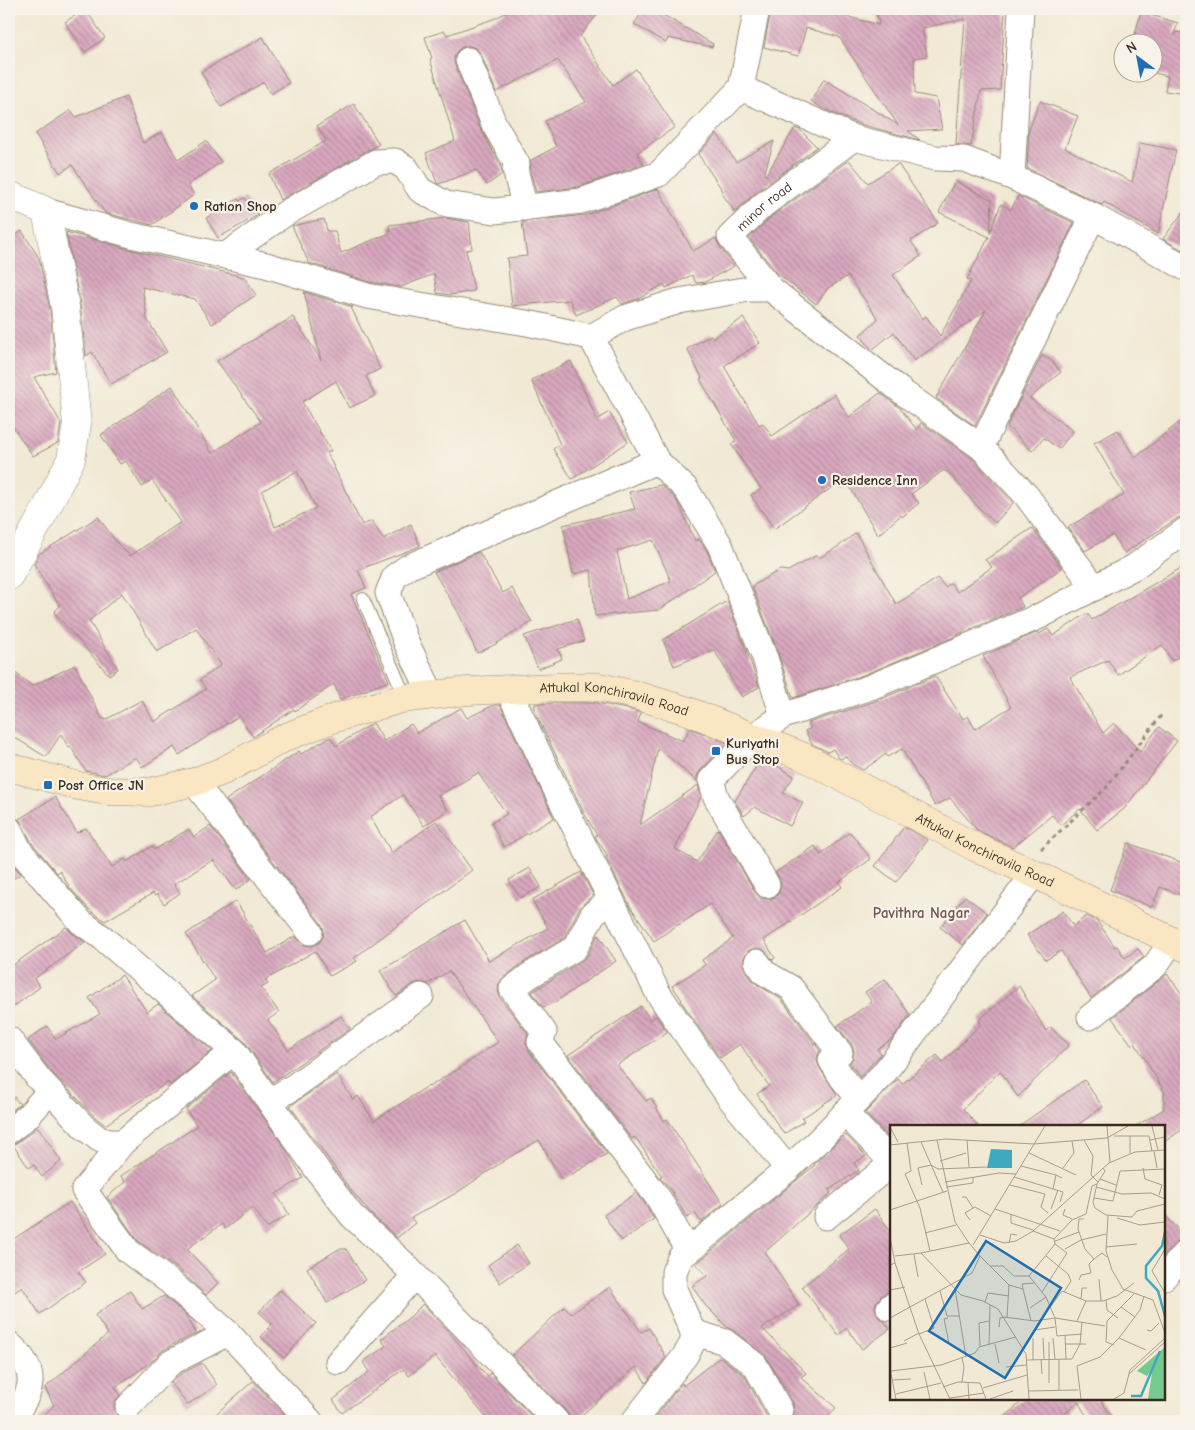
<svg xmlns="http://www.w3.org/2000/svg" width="1195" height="1430" font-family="'Comic Neue',sans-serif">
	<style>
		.building { fill: url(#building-back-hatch); fill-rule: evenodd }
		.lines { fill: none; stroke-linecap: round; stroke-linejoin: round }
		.service-casing { stroke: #968a79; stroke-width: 14 }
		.minor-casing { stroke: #968a79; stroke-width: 27 }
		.tertiary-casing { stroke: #968a79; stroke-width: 29 }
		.secondary-casing { stroke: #968a79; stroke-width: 29 }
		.path { stroke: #968a79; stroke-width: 3; stroke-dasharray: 4 4; stroke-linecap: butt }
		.service { stroke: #fff; stroke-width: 12 }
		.minor { stroke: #fff; stroke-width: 25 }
		.tertiary { stroke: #fff; stroke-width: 28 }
		.secondary { stroke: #fbe6c4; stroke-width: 28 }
		.poi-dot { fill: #1f6fb2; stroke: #f7f3e8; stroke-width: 2 }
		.labels { text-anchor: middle; stroke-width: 4.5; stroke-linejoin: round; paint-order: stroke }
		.poi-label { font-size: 14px; font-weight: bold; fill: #3b2a1e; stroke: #f7f3e8; text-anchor: start }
		.street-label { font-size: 14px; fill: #3b2a1e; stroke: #f7f3e8 }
		.neighbourhood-label { font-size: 15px; font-weight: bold; fill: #725656; stroke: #f7f3e8 }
		.inset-river { fill: none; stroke: #3fa9bf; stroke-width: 2.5 }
		.inset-road { fill: none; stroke: #a89d8b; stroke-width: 1 }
		.view { fill: #1f6fb2; fill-opacity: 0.15; stroke: #1f6fb2; stroke-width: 2.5 }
		.inset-edge { fill: none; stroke: #3b2a1e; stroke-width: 2.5 }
	</style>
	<defs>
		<pattern id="building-back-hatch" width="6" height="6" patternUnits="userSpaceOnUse" patternTransform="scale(1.25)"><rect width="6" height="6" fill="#d9a8bf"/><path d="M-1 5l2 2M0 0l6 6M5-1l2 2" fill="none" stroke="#b1899b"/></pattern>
	</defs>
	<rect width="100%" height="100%" fill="#f7f3e8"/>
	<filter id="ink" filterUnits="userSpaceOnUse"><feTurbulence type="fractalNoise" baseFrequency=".02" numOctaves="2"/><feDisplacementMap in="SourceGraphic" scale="10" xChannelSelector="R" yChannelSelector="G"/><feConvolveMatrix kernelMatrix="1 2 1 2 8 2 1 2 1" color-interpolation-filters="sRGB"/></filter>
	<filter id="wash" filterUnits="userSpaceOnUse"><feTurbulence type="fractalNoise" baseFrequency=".0096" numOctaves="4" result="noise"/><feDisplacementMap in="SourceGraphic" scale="20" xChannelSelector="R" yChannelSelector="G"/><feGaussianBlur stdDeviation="1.12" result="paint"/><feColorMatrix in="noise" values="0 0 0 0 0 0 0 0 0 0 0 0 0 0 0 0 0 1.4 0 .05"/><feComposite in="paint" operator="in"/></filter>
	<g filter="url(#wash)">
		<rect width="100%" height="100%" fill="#f1e9d4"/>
		<g id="blocks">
			<path class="building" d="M85,9L105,38L85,52L65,22Z
				M512,9H602L580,36L613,85L636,69L675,127L637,153L644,164L578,187L536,192L530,170L531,160L556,147L545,121L586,102L558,60L496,92L481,54L476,48L469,46L462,47L457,51L454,58L455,65L481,130L501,166L502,174L487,185L476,170L439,184L437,183L426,153L455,141L430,59L432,58L425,37L445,31L447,35L496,18Z
				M644,9H653L713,44L712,47L668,38L666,43L634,24Z
				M771,9H818L879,25L876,9H1005L1000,90L981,91L971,146L956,144L965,19L922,28L927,56L914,58L915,94L936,98L942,129L908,131L920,140L859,124L822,108L811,101L824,79L898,125L839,37L806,28L798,56L764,47Z
				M1141,12L1178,23L1174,34L1176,35V32L1186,33V94L1165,91L1168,76L1149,72H1152V42H1133Z
				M263,37L289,83L270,94L264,82L221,107L201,72Z
				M126,97L143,143L162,132L178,160L206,141L221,162L188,185L194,195L152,225L105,213L72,165L60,173L35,134L71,110L76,117Z
				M1040,101L1078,116L1065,148L1132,182L1140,143L1176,150L1158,234L1104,202L1102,205L1027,168L1029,130Z
				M354,104L379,144L280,200L269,174L326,141L317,126Z
				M795,128L800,130L817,147L754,194L735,212L721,192L723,191L698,154L717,134L736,162L774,141L764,175H766Z
				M849,160L868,183L898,164L938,223L911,241L921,256L893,275L922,319L926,316L940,336L971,281L967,279L989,237L939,212L955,181L992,200L990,233L1001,204L1011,210L1018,196L1074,223L975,426L936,398L986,310L914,361L894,332L872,350L860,335L878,319L848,276L828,288L816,304L776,272L749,238L772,216Z
				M658,189L693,251L716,238L719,246L734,266L705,282L696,283L692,275L666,288L664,284L638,299L622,304L617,297L576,315L570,300L512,306L507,258L527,256L522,222L586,215Z
				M245,198L258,215L218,238L206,218L238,199L239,201Z
				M1186,208V252L1163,239Z
				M445,218L469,222L472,249L466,250L474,291L450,295L437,293L434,274L401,287L370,282L309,263L292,226L324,219L327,231H335L341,253L390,233L389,225Z
				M22,231L39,258L50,309L56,372L34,377L61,423L58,443L33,456L9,421V240Z
				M66,232L128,249L244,277L256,295L212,324L195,299L142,287L147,319L167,352L111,384L92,352L86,356L80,304Z
				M304,292L353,307H351L380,369L366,376L375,396L349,408L336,381L302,402L331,451L327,453L362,525L372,521L383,539L411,524L420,546L358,570L366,588L351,594L389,681L340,700L334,684L295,711L294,709L253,737L239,716L179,755L174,747L142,767L136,757L105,775L86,771L70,746L68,747L61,734L46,757L9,734V668L32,686L75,665L102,719L104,718L105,720L142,700L154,722L206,689L200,680L221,665L196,628L157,652L122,593L89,621L118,669L109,675L54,612L60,606L34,564L39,554L98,517L118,544L130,556L181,522L152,480L142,487L126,461L120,464L101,435L172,386L212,453L261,422L217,361L293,317L321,360ZM297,471L316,508L275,527L262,491Z
				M743,318L760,343L724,366L759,425L763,423L772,436L834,394L849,417L880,393L900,408L917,430L921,423L972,458L1013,503L995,523L979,508L947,471L946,472L944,470L911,494L919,503L902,517L901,515L878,535L848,484L842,488L838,483L774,529L751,495L761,489L731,444L736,441L700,379L702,378L687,349L711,335L713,338Z
				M1042,355L1052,361L1061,372L1030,398L1073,431L1059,449L1044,438L1032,451L1007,426Z
				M571,361L597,420L609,412L628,442L572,479L553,449L560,444L531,380Z
				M1186,417V516L1178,518L1124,553L1113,535L1085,551L1068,527L1124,495L1094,443L1118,430L1135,458Z
				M661,485L675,498L681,509L695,541L699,539L707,551L715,571L659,610L595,616L591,570L573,574L563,525L635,509L629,492ZM653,540L671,581L627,599L617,551Z
				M1032,528L1062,568L1018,598L1023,607L969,630L968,629L956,636L866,674L793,698L778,653L752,586L780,570L788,571L817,555L819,558L839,546L856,533L896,604L923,588L937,578L945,587L951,583L957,592L992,567L985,560Z
				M479,552L503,593L512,588L532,622L494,645L477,653L458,612L434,572Z
				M1186,565V651L1172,661L1162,645L1118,675L1108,660L1070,677L1103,733L1114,723L1140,752L1159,727L1177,741L1124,809L1097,830L1080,809L1061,825L1052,815L1013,847L977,830L950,798L935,806L902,749L887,757L886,754L863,770L852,764L845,756L841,759L838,757L833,749L828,752L812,744L805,731L811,728L808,723L876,701L935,676L963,719L968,716L975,729L1011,707L983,656L1038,632L1039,634L1048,629L1053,636L1087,613L1092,620Z
				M727,601L751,663L759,687L742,697L714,650L674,666L663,640Z
				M577,619L584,641L558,649L562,659L538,669L524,636Z
				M557,703H597L631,710L641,713L638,722L683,741L690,728L727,743L701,770L697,776V781L658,748L640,825L698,785L701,797L675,849L697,862L718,829L755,892L760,898L768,899L775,897L779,893L781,884L776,872L815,846L820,855L850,832L871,859L839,882L842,887L764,940L775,958L773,960L763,949L756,948L749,950L744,957L743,963L745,970L753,981L758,985L781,999L820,1051L818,1055L817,1060L819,1067L837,1095L802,1118L804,1121L784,1134L757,1094L769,1086L740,1044L720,1058L681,1001L682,1000L672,986L705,965L702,960L733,938L710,904L679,925V924L654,941L630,906L606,857L608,856L597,840L595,836L597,835L584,813L535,712V704Z
				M494,705H500L554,818L504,847L491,823L507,814L478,773L438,796L448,810L424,826L403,795L370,817L392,853L436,821L472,870L354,958L357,961L330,976L315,951L265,980L268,984L261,988L279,1012L268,1020L288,1050L341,1016L350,1029L273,1082L245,1042L192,996L215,980L186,934L236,901L267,953L295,936L304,945L312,946L319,943L323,938L324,930L321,923L226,800L299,751L301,754L330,737L336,746L373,723L384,741L411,724L417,733L461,708L467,718Z
				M762,757L794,776L783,793L803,803L790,826L755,807L744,816L735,801Z
				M55,797L77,833L86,828L112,867L125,859L127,862L152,846L154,850L189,829L194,837L210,826L251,879L236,890L213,860L174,884L180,893L164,904L157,894L155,896L153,893L105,921L91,911L70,888L60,871L57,873L32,843L19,819Z
				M904,827L928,840L896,882L875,866Z
				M1128,843L1186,864V897L1160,887L1152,907L1110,890Z
				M9,860L21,874L9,881Z
				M530,868L541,887L520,898L509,880Z
				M581,872L593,895L580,907L564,938L521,964L503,978L499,983L498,990L500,998L528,1034L526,1043L529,1051L607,1154L562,1180L539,1140L508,1158L458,1192L411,1218L415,1223L397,1238L371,1214L350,1189L290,1106L337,1074L353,1100L358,1096L374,1121L428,1086L429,1087L454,1071V1072L498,1042L449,971L428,984L420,982L413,984L396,996L380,971L465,920L489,961L548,928L532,900Z
				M965,896L987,913L963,945L940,927Z
				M1063,911L1073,926L1087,916L1098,922L1115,947L1117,946L1125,958L1138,949L1144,957L1091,998L1061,951L1046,960L1027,935Z
				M66,927L73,934L85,942L34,979L40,987L9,1010V968Z
				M598,935L616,961L555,1002L543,1007L532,992L583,960L588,955Z
				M1167,974L1186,999V1127L1164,1142V1126H1136L1164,1109V1091L1135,1043L1132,1045L1112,1018Z
				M122,975L147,1012L158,1004L212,1051L170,1085L168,1082L105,1125L94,1116L49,1069L28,1040L47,1026L56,1039L100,1014L89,998Z
				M885,979L910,1015L892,1039L877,1049L881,1054L860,1077L850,1063L853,1058L854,1052L852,1045L837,1026L872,1002L865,992Z
				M1019,986L1046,1031L1050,1027L1069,1045L1018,1097L1000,1071L963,1109L978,1126H891V1140L865,1113L898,1079L902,1084L937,1055L943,1062L981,1024L979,1020Z
				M641,1006L650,1020L656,1016L667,1032L617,1065L646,1101L651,1098L664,1121L667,1119L723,1204L701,1222L695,1213L687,1218L671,1190L660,1177L662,1176L635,1137L632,1139L568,1055Z
				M231,1072L287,1151L303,1178L276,1194L289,1214L267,1228L253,1207L225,1229L222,1224L187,1249L218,1283L206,1295L179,1270L138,1241L107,1197L125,1182L121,1176L197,1126L186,1109Z
				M1084,1080L1103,1107L1076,1126H1019Z
				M9,1092L20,1104L9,1113Z
				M38,1127L61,1161L42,1177L34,1165L29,1168L13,1145L18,1142Z
				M846,1135L866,1156L854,1163L859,1170L829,1190L831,1193L765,1252L799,1305L762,1328L806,1373L801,1377L836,1408L824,1421H788L793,1417L794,1411L793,1403L767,1358L734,1331L727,1327L705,1305L692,1286L707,1276L696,1264L815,1165L814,1164L841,1138Z
				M636,1193L647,1207L654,1219L621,1241L604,1215Z
				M70,1202L105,1254L78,1272L86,1282L40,1314L22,1287L9,1296V1242Z
				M875,1209L891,1232V1292H887L881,1296L875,1304V1308L879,1318L884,1321L890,1329L862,1349L847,1328L838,1335L802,1287L849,1249L839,1235Z
				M1164,1214L1186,1237V1239L1181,1240L1175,1243L1164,1256Z
				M517,1245L529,1263L500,1283L488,1265Z
				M339,1249H346L365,1280L327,1303L307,1268Z
				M1186,1274V1291L1180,1281Z
				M610,1287L641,1332L649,1328L666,1357L646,1383L636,1367L575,1421H570V1417L566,1411L512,1355L564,1307L571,1314Z
				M280,1290L316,1323L284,1358L261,1337L272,1324L259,1312Z
				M130,1291L142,1309L164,1296L186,1315L196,1333L163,1350L150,1363L115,1387L120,1395L114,1403V1411L118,1417L124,1421H133H38L54,1405L45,1388L108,1334L95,1315Z
				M423,1304L449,1332L487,1376L490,1373L536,1421H489L435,1356L409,1376L404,1369L342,1413L333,1400L369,1372L363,1362L386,1346L381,1339L410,1317Z
				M720,1357L744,1375L767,1417L771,1421H656L654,1419L682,1383L683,1386Z
				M202,1363L217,1385L187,1405L171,1382L179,1375Z
				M253,1381L291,1421H208Z
				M1024,1399H1100L1115,1421H1090L1078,1402L1056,1421H1001Z"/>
		</g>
	</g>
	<g filter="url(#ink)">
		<use href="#blocks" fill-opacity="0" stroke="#968a79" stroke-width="1"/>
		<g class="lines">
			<defs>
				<path id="service" d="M363,599L406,699"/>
				<g id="minor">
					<path d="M468,60L494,124L517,164L515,169L525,208"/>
					<path d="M741,88L854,138L935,158L964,159L1012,177L1093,216L1186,268"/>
					<path d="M1012,177L1021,9"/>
					<path d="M46,211L131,235L266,265L367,296L532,324L591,337L625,318L679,301L749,289H771L905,394L981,447L1026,495L1095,588"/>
					<path d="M226,255L286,213L376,162L395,161L406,168L420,190L446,204L495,211L581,201L659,174L741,88L757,9"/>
					<path id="s1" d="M771,289L730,237L763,205L854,138"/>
					<path d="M591,337L657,461L686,489L720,545L765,658L783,716"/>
					<path d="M981,447L1093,216"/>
					<path d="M508,689L556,790L658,993L729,1097L788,1169"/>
					<path d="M432,695L406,642L388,593L395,576L408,567L657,461"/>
					<path d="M194,782L310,932"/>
					<path d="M9,829L20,851L60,898L81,922L103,938L234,1051L318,1171L352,1216L402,1262L556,1421"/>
					<path d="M767,885L716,797L711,780L753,737L783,716L871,687L1040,616L1134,567L1186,530"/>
					<path d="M611,899L593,914L575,948L529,976L512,989L544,1032L540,1042L659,1199L688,1251"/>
					<path d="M757,962L765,973L791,988L837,1049L840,1053L831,1060L842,1078L859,1099"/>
					<path d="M1090,1017L1155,966L1172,941"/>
					<path d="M9,1039L38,1078L84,1127L99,1139L110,1142H123L234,1051"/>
					<path d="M269,1101L289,1090L421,996"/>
					<path d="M845,1113L891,1161"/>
					<path d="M9,1131L27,1117L50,1091"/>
					<path d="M123,1142L84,1190L128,1251L170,1282L228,1333L310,1421"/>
					<path d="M826,1217L891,1164"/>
					<path d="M1164,1277L1186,1253"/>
					<path d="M889,1308L891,1306"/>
					<path d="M693,1332L725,1342L755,1365L780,1410"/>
					<path d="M9,1344C40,1371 34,1392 10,1421"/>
					<path d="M338,1362L415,1275"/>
					<path d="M128,1407L170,1363L228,1333"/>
					<path d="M634,1421L685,1356L693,1342V1332L674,1289V1272L680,1258L788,1169L821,1138L884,1073L1034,874"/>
				</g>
				<path id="tertiary" d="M9,195L46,211L65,307L77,424L71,459L46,509L9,576"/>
				<g id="secondary">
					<path id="s2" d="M9,767L79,786L107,791L150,792L194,782L223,771L286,737L335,718L401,699L467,691L557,687H599L635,695L688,711L753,737L802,756L975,847L1067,889L1186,948"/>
				</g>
			</defs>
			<use href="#service" class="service-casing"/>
			<use href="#minor" class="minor-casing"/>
			<use href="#tertiary" class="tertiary-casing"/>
			<use href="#secondary" class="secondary-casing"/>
			<path class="path" d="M1041,849L1106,788L1163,713"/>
			<use href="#service" class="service"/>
			<use href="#minor" class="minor"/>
			<use href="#tertiary" class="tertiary"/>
			<use href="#secondary" class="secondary"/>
		</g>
	</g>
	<g class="poi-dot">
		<circle cx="194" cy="206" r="5"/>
		<circle cx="822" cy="480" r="5"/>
		<rect x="711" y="746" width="10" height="10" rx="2.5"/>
		<rect x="43" y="780" width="10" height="10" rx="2.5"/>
	</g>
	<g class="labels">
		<g class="poi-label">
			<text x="204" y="211">Ration Shop</text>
			<text x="832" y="485">Residence Inn</text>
			<text x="726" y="748">Kuriyathi<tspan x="726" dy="16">Bus Stop</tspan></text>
			<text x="58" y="790">Post Office JN</text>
		</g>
		<g class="street-label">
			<text dy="5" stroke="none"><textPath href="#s1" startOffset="112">minor road</textPath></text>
			<text dy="5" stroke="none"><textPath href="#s2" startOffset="628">Attukal Konchiravila Road</textPath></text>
			<text dy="5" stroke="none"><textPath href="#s2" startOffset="1032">Attukal Konchiravila Road</textPath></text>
		</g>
		<g class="neighbourhood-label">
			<text x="921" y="918">Pavithra Nagar</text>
		</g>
	</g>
	<g transform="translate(890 1125)">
		<rect width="275" height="275" fill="#f1e9d4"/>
		<path d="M275,222V274H258L263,242L257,251L247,246Z" fill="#75cb8f"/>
		<path d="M101,24L122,25V43H97Z" fill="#3fa9bf"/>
		<path class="inset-river" d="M275,107L272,121L256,141V153L268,166L275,191M241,271H251L270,226"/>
		<path class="inset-road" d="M262,1L268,25M0,2L8,17M224,11H259L262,26M240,11V28M47,15L65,97L79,118M77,15L79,42M194,15L203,31L201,50L208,57M260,15L275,12M31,17L53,67M17,18L21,46L15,49L30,83L40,126M0,20L56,14L144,19L217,13L238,1M264,26L267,43M139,28L186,50M50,36L76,28M219,38L245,27L275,25M41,40L48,44L97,42M131,41L166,50M173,43L184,28L182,16M213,43L215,46L207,59L203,77L205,83L216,90L242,92L247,86L275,79M253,43L255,54L272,60L269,70M124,52L173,67L170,77M210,54L226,60M55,57L109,48L126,49M32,60L28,43L41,40M120,60L155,69L151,82L158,88M56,62L83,58V52M206,62L232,69L261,68L275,74M163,64L166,50L172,53M72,72H76L83,83M204,73L223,76L230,46L275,44M105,84L170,106M161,84L168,65M175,84L173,90L182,94M0,85L57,66M121,89V98L143,105M218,91L216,126L222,145L233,164L263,175L275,208M227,93L250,100L275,97M194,94H189L188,104L195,124L204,134L212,128L217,132M80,95L75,88L85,82L101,91M35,108L66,100M90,110L114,118L126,116L143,106L220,37L217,1M0,112L5,138L0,140M164,114L182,95L196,89L202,61L207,59M191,115L216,109M165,116L189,107M119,118L121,109L127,110M83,120L155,1M216,122L247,119M175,124L191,115M275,124L262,146L275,168M24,129L28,152M5,131L31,128L71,170L93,176L108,184L136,229L139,274M90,131L119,160L133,164L141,196M156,131L178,149L181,156L174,167M5,138L29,209L60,274M100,141H113L124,151H139L165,119L164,114L143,106M209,154L211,176M189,155L191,150L201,148L199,139L204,134M65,164L76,232M133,164L132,159L144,158M0,165L15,162M50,166L57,191H69M152,167L177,128L165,119M254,171L250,185L229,213L256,225M191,174L192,163H197M216,175L217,185L228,193M95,177L98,168L119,171M161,181L172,166L196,176H213L227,171L244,158M231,182L245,192M140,183L156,172M117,192L119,160M0,193L82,148L90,131L79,118L31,128M58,193L54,194L59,218M187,196L196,176M109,202L110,193L114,192L145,196L165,193L156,172L139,151M145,205L165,202M257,205L261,206L269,198M29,209L44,203L35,174M192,209L167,211L165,193L215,201M175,210L176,234M143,213V235M153,213L154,234M163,213L165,234M14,216L29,208M159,217V258M105,219L109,238M175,219H196M99,220L100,180M224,220L216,217L217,196L244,169M90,222L89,198L99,196M0,223L17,218M72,233L74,242L72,257M151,234L152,249M169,234V265M137,235L182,234L190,219L192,197M116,242L137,240M0,244L6,274M1,246L51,240L85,228L89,222L126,212M34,247L40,274M239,249L275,217M3,255L21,254M78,258L79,274M53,262L68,257L90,258L96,274M93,263L137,250M138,266L188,265M6,269L51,258M60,273L94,268M100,274L123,266M191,274L187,241L210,232L229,213M224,274L234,268L240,245L275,213"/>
		<path class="view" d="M96,116L171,163L115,253L39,206Z"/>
		<rect width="275" height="275" class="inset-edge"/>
	</g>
	<rect width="1195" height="1430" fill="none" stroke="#f7f3e8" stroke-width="30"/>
	<g transform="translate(1138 58) rotate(328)"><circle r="24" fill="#f7f3e8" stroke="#aca397"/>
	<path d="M0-4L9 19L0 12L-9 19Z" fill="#1f6fb2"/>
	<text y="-8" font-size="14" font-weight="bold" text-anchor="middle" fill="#3b2a1e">N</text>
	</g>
</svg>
